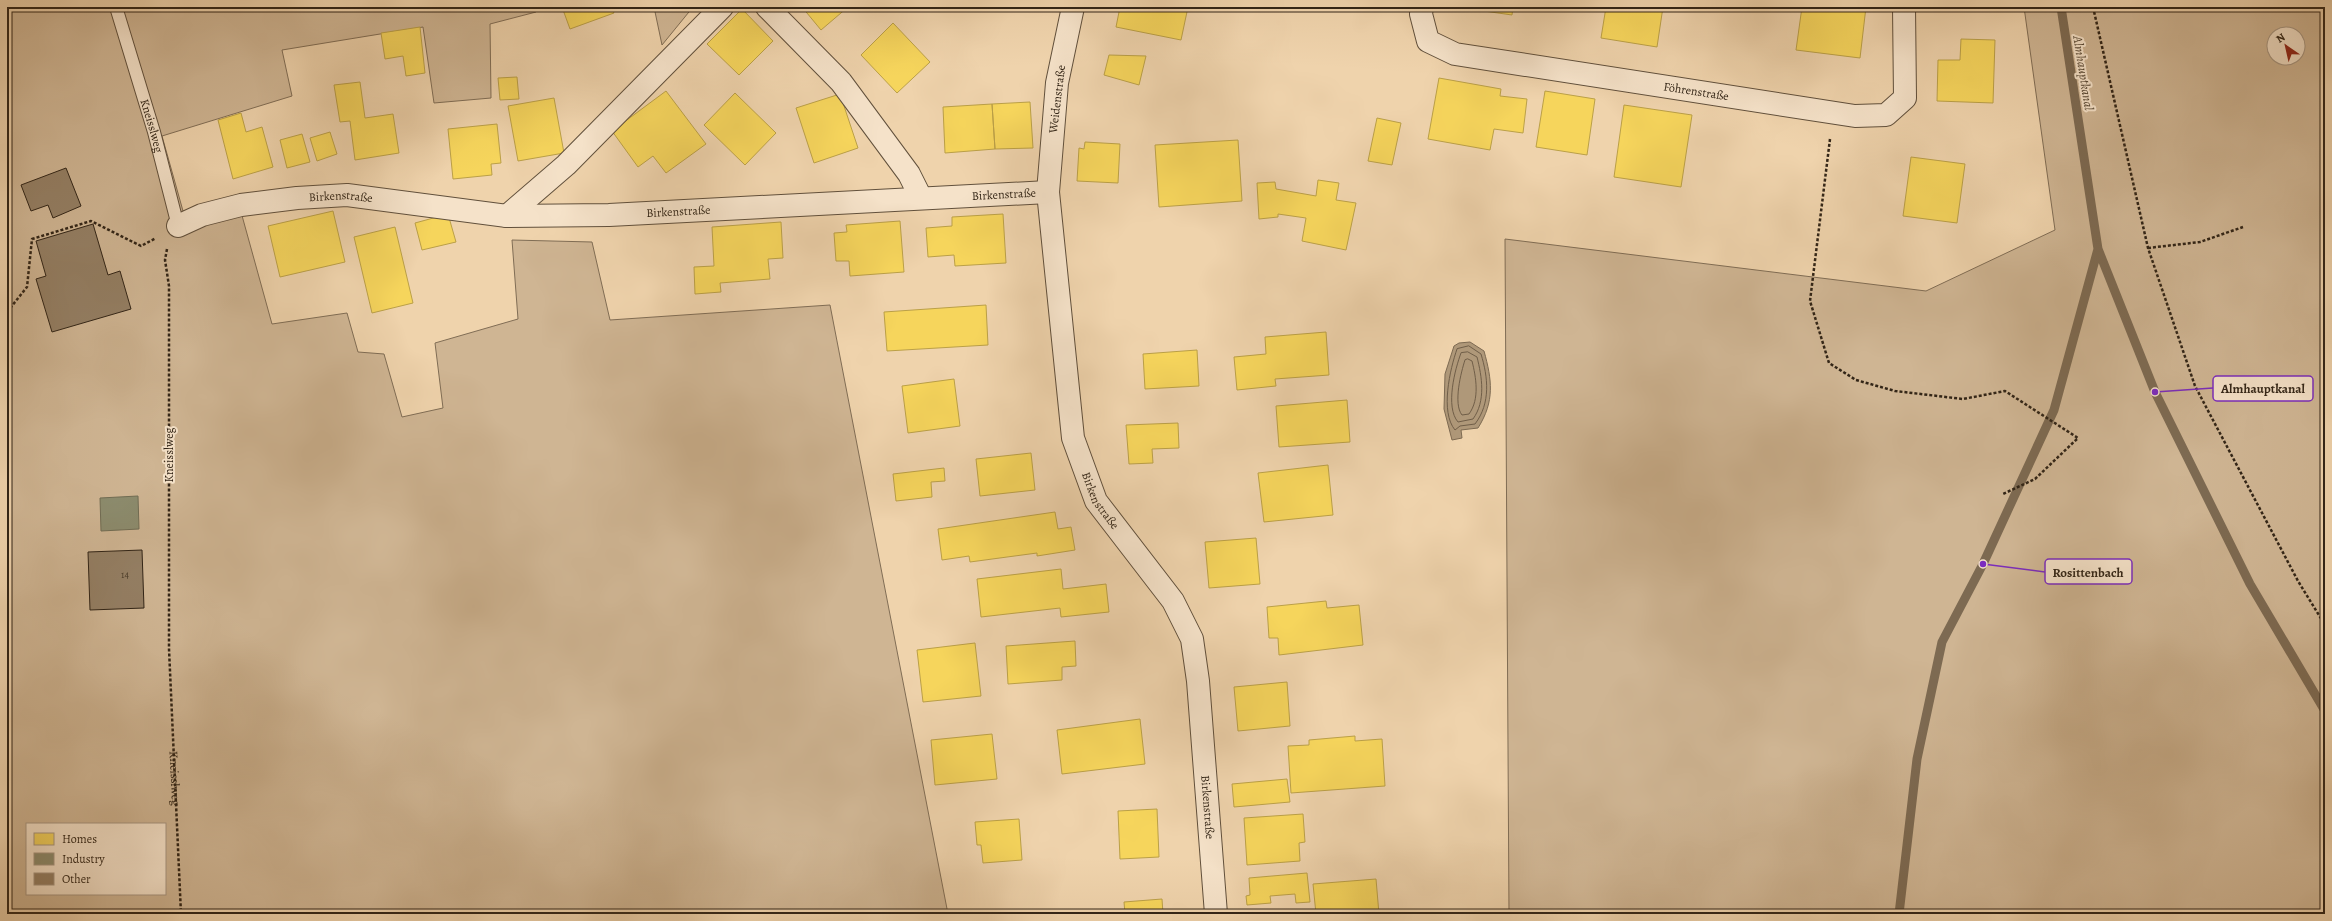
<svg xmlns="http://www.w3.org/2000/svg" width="2332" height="921" font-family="Alegreya,serif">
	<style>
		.green { fill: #cfb593; stroke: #806d55; fill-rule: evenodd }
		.water { fill: #af9879; stroke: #7d6a52 }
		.homes { fill: #f6d55c; stroke: #bba047 }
		.industry { fill: #8c8c6e; stroke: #716d54 }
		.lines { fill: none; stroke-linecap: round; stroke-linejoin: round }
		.shore { stroke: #705e48; stroke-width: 1 }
		.stream { stroke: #7d6a52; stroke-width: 9 }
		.building { fill: #947f64; stroke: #322517 }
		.lane-casing { stroke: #61503c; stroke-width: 14 }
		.street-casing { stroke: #61503c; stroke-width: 24 }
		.path { stroke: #322517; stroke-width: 2.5; stroke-dasharray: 3 2; stroke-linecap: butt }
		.lane { stroke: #f5e2c9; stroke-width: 12 }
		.street { stroke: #f5e2c9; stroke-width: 22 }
		.labels { text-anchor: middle; stroke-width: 4; stroke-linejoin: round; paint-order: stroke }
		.number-label { font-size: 10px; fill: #4a3c2a }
		.street-label { font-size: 12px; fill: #322517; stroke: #f5e2c9 }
		.water-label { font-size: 13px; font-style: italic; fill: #584834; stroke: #f5e2c9 }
		.leader { fill: none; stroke: #7b2cbf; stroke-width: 1.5 }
		.callout-dot { fill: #7b2cbf; stroke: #f5e2c9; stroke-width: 1.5 }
		.callout { fill: #f5e2c9; stroke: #7b2cbf; stroke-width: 1.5 }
		.callout-label { font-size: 13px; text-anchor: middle; font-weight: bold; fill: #322517 }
	</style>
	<rect width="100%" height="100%" fill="#efd3ac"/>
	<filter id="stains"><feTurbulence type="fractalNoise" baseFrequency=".005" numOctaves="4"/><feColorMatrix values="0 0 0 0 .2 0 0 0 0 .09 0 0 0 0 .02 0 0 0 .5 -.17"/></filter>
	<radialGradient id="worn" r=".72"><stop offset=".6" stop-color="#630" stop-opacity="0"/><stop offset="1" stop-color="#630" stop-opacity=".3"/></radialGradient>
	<path class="green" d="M7,7H536V12L490,24L491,98L434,103L423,27L282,50L292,96L162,136L183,211L241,212L272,324L347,313L358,352L384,354L402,417L443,408L435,343L518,319L512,240L592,242L610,320L830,305L948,914H7ZM27,824H165V894H27Z
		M654,7H693L662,45Z
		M2024,7H2325V914H1509L1505,239L1926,291L2055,230ZM2274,34H2298V58H2274Z"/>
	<path class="water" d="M1470,342L1484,351C1492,380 1495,401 1478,428L1461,430L1462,438L1452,440L1444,409L1445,374L1454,346L1459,343Z"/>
	<path class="homes" d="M562,7H611L614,13L570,29Z
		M802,7H848L821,30Z
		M1120,7H1188L1181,40L1116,27Z
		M1456,7H1513L1512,15Z
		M1606,7H1663L1657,47L1601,38Z
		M1802,7H1866L1860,58L1796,50Z
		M742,9L773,41L739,75L707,44Z
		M893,23L930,62L897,93L861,55Z
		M420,27L425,73L406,76L403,56L385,59L381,33Z
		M1961,39L1995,40L1993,103L1937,101L1938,60H1960Z
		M1109,55L1146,56L1139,85L1104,75Z
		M517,77L519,99L500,100L498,78Z
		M1439,78L1501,89L1500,96L1527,99L1523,133L1494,129L1490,150L1428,139Z
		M360,82L365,118L393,114L399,153L355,160L350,121L340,122L334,85Z
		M666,91L706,144L666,173L653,156L638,167L612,131Z
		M1545,91L1595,99L1587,155L1536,147Z
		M735,93L776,133L745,165L704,125Z
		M840,94L858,148L814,163L796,108Z
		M554,98L564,153L518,161L508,106Z
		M1030,102L1033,148L995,149L992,104Z
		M992,104L995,149L945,153L943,107Z
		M1624,105L1692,115L1681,187L1614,177Z
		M241,113L246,132L262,127L273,167L233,179L218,120Z
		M1377,118L1401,123L1392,165L1368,161Z
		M497,124L501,163L491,164L492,175L453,179L448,129Z
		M330,132L337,154L317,161L310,138Z
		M302,134L310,162L287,168L280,140Z
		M1238,140L1242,201L1159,207L1155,145Z
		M1085,142L1120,144L1118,183L1077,181L1079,148L1084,149Z
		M1911,157L1965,164L1957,223L1903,216Z
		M1318,180L1339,183L1336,200L1356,203L1346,250L1302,241L1306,218L1278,214V217L1259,219L1257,183L1275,182L1276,189L1316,196Z
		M333,211L345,262L280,277L268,226Z
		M448,214L456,242L422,250L415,223Z
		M1003,214L1006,263L955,266L954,255L928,257L926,228L952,226V217Z
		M900,221L904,272L850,276L849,261H836L834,233L847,232L846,225Z
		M781,222L783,258L768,259L770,279L720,283L721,292L695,294L694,267L714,266L712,227Z
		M395,227L413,303L372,313L354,237Z
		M986,305L988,345L887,351L884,312Z
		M1326,332L1329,375L1275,379L1276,386L1237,390L1234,357L1266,354L1265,337Z
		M1197,350L1199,386L1145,389L1143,354Z
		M954,379L960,426L908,433L902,386Z
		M1347,400L1350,442L1279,447L1276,406Z
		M1178,423L1179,448L1152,449L1153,463L1129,464L1126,425Z
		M1031,453L1035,490L980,496L976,459Z
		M1328,465L1333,515L1264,522L1258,473Z
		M944,468L945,481L931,482L932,497L896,501L893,474Z
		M1055,512L1058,529L1071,527L1075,550L1037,556V553L970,562L969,556L942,560L938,529Z
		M1256,538L1260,584L1209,588L1205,542Z
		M1061,569L1063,589L1106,584L1109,612L1061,617L1060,608L981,617L977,579Z
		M1326,601L1327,608L1359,605L1363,645L1279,655L1278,638H1269L1267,607Z
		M1075,641L1076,666L1062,667V680L1008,684L1006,646Z
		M975,643L981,696L923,702L917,650Z
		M1287,682L1290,726L1238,731L1234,687Z
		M1140,719L1145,764L1062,774L1057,730Z
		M992,734L997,779L935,785L931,740Z
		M1355,736V741L1382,739L1385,786L1291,793L1288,746L1309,745V740Z
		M1287,779L1290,802L1234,807L1232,784Z
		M1157,809L1159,857L1120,859L1118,811Z
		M1303,814L1305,842L1299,843L1300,861L1247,865L1244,818Z
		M1019,819L1022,860L983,863L981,845H977L975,822Z
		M1307,873L1310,902L1296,903L1295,894L1270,896L1271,903L1247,905L1246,896L1250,895L1249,878Z
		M1376,879L1379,914H1316L1313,884Z
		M1162,899L1163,914H1125L1124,902Z"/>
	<path class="industry" d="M138,496L139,529L101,531L100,498Z"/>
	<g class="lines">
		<path class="shore" d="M1469,346L1481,354C1488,377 1491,403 1475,424L1460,426L1455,430C1440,412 1450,369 1457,349Z
			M1468,352L1477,357C1482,377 1486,401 1473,419L1458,422C1445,407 1455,369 1461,353Z
			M1468,359L1472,361C1476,377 1480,399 1469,414L1462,415C1453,404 1461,372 1465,360Z"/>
		<path class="stream" d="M2061,7L2098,249L2155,392L2250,584L2325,711
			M1899,914L1917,759L1942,642L1983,564L2054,410L2098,249"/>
	</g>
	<path class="building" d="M66,168L81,206L53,218L48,205L31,211L21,185Z
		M93,224L108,275L120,271L131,309L52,332L36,279L46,276L36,241Z
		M142,550L144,608L90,610L88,552Z"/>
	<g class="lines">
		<defs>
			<g id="lane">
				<path id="s2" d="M116,7L154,132L178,226"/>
			</g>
			<g id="street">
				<path d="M767,7L841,82L909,174L921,198"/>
				<path id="s3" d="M1073,7L1057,83L1048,192L1073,438L1096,501L1173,601L1192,639L1198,681L1216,914"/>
				<path id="s4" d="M1422,7L1421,14L1428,41L1455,54L1855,116L1886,115L1905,98L1904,7"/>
				<path d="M507,216L566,165L722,7"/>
				<path id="s5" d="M178,226L202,215L241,205L297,198L347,195L507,216L609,215L1048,192"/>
			</g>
		</defs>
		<use href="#lane" class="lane-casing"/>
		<use href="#street" class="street-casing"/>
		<g class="path">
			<path d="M2093,7L2148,248L2195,386L2298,581L2325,625"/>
			<path d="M1830,139L1810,301L1829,363L1856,380L1895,391L1963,399L2005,391L2078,438L2035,479L2003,494"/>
			<path d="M2148,248L2200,242L2243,227"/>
			<path id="s1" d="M167,249L165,260L169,286V649L181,914"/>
			<path d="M7,312L27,287L32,239L91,221L141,246L156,238"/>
		</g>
		<use href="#lane" class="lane"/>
		<use href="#street" class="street"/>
	</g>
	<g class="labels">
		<g class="number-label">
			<text x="125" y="578">14</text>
		</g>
		<g class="street-label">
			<text dy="4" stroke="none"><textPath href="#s4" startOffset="309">Föhrenstraße</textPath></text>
			<text transform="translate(1057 99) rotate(-83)" y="4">Weidenstraße</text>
			<text dy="4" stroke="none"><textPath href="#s2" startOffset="124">Kneisslweg</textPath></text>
			<text dy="4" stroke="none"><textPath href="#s5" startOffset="832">Birkenstraße</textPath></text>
			<text dy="4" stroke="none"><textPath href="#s5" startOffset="167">Birkenstraße</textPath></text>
			<text dy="4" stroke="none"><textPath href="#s5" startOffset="506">Birkenstraße</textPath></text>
			<text transform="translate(169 455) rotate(-90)" y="4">Kneisslweg</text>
			<text dy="4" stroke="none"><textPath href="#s3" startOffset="503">Birkenstraße</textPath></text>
			<text dy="4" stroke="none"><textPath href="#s1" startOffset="530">Kneisslweg</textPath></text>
			<text dy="4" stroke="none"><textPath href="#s3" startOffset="839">Birkenstraße</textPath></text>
		</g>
		<g class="water-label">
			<text transform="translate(2084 73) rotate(81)" y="5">Almhauptkanal</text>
		</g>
	</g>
	<path class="leader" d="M2155 392L2213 388M1983 564L2045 572"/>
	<g class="callout-dot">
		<circle cx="2155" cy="392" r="4"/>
		<circle cx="1983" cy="564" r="4"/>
	</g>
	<g class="callout">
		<rect x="2213" y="376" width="100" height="25" rx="4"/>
		<rect x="2045" y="559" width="87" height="25" rx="4"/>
	</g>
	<g class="callout-label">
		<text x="2263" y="393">Almhauptkanal</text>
		<text x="2088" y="577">Rosittenbach</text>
	</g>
	<rect width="2332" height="921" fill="none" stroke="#efd3ac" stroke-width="24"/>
	<rect x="8" y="8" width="2316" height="905" fill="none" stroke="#322517" stroke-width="2"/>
	<rect x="12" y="12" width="2308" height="897" fill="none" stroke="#322517"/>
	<rect x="26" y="823" width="140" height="72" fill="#f5e2c9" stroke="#a79682"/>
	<rect x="34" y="833" width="20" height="12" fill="#f6d55c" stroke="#a79682"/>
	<text x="62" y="843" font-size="12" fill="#322517">Homes</text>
	<rect x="34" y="853" width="20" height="12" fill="#8c8c6e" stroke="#a79682"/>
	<text x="62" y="863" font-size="12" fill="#322517">Industry</text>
	<rect x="34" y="873" width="20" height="12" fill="#947f64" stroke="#a79682"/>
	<text x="62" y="883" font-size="12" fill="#322517">Other</text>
	<g transform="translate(2286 46) rotate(326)"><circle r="19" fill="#f5e2c9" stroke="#a79682"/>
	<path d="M0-3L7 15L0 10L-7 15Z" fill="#8f2418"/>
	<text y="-6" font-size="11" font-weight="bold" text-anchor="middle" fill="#322517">N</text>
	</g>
	<rect width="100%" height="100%" filter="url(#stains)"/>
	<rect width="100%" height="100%" fill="url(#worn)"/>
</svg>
